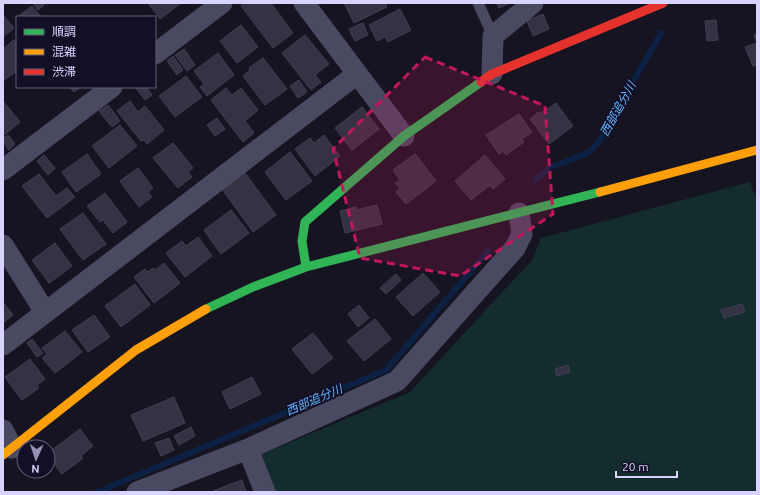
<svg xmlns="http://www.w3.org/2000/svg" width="760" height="495" font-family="Ubuntu,'Noto Sans JP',sans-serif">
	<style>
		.green { fill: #132c2d }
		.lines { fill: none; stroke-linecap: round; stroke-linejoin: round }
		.stream { stroke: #0d2144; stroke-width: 6 }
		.building { fill: #343243; stroke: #433f54 }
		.lane { stroke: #4a4962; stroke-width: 11 }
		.street { stroke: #4a4962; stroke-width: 21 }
		.fast { stroke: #30b455; stroke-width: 9 }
		.slow { stroke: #ff9f0a; stroke-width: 9 }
		.jam { stroke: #e5322d; stroke-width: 9 }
		.marked { fill: #c2185b; fill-opacity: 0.2; stroke: #c2185b; stroke-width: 3; stroke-dasharray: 8 5; stroke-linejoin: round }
		.labels { text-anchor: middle; stroke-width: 4; stroke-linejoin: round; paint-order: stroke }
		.water-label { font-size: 12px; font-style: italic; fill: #62b6ff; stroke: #130f26 }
	</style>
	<rect width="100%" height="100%" fill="#161421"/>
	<path class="green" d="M750,182L757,202V492H275L260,455L410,392L532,260L541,238Z"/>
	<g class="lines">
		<path class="stream" d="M536,179L549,168L588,153L599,142L661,33
			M98,492L386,370L488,251"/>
	</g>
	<path class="building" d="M33,3H43L44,5L38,10Z
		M148,3H181L160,19Z
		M244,3H271L293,33L273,48L241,6Z
		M344,3H385L387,7L354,23Z
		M497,3H510L499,8Z
		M32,6L41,17H17Z
		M400,9L411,30L388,42L385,37L377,41L369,25Z
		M543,14L549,29L533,36L527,21Z
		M3,15L14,28L3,37Z
		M716,20L718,40L707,41L705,21Z
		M363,23L368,35L355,41L349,29Z
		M241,25L258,47L237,63L220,41Z
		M757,34V65L753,66L745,47L757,43L754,35Z
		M305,35L329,64L315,75L321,82L311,90L282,53Z
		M14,40L17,44V71L4,80L3,78V49Z
		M184,49L195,65L187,71L175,55Z
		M218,53L234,75L207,96L200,87L204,84L194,71Z
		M173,56L183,70L177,75L167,61Z
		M263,58L287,89L265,105L243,76L250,70L249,68Z
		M186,76L202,97L175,117L159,96Z
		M299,80L307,92L298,98L290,86Z
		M70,87H81L74,92Z
		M135,87H146L152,95L145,100Z
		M226,88L232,95L241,88L258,110L245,121L254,133L243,142L211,100Z
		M3,101L20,122L3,136Z
		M130,101L138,112L145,106L164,130L147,144L144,140L141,141L117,111Z
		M556,103L573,126L549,144L530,119L539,112L540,114Z
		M108,105L120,121L112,127L99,111Z
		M362,107L379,129L352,150L335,128Z
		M519,114L532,132L522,139L524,142L506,155L503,151L499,154L486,135Z
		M217,118L225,129L215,136L207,125Z
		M120,125L137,146L109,168L92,146Z
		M8,135L15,144L9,150L3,142V139Z
		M324,135L340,156L315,176L295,149L310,138L314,143Z
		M173,143L193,168L188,172L192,177L178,188L153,158Z
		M290,152L312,181L286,200L265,172Z
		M87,154L101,174L76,192L62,172Z
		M415,154L436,181L406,204L396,192L400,189L395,183L400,180L393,170Z
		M44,155L55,168L48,175L37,161Z
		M485,155L505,179L493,189L490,185L471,200L455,181Z
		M138,168L153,188L148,192L152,197L139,207L120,181Z
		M245,173L276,215L253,232L222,189Z
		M39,174L56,196L67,188L75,197L47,218L22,186Z
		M105,193L127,222L113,233L103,220L100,222L87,206Z
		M377,205L382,224L345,233L340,211L356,207L357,210Z
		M231,210L249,233L221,254L204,230Z
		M83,213L106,244L83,260L60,229Z
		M198,237L212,256L185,277L166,253L182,241L186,246Z
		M55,243L72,266L49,283L32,260Z
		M164,263L180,283L154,303L134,277L145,269L148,272L153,268L155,270Z
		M423,273L440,292L413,316L396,297Z
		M396,274L401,280L386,294L380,288Z
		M135,284L150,305L121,327L105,306Z
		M3,302L13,315L3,323Z
		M742,304L745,312L724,318L721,310Z
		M359,305L369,318L358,327L348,314Z
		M94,315L110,337L88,352L72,330Z
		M375,319L391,339L364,361L347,341Z
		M65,331L82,352L55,373L42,358L47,354L42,348Z
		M313,333L333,358L312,374L292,349Z
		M32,339L43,353L37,357L27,343Z
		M30,359L45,379L37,385L39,388L22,400L5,377Z
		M568,365L570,372L557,376L555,369Z
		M252,377L261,394L230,409L222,392Z
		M174,397L185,423L143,441L131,415Z
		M191,427L195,436L179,445L174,436Z
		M80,429L93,446L81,456L83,458L62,474L48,456V453Z
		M169,438L174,450L161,456L155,443Z
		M242,480L246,492H214L213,491Z"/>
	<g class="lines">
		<path class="lane" d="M478,3L493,36"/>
		<path class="street" d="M304,3L404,136
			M155,54L222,3
			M492,74L493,36L533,3
			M3,170L112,87
			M3,245L45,312
			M3,345L357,74
			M3,430L12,448
			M248,449L397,381L515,248L522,234L519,213
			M137,492L248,449L265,492"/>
		<path class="fast" d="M306,267L302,241L305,222L404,136L481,82
			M206,309L253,287L306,267L600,192"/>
		<path class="slow" d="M600,192L757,150
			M3,455L136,350L206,309"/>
		<path class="jam" d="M481,82L492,74L663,3"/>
	</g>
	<path class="marked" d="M425,57L545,106L553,214L460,276L360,258L333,149Z"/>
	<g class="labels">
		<g class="water-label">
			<text transform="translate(618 109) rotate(-61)" y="4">西部追分川</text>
			<text transform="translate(314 400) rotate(-23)" y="4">西部追分川</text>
		</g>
	</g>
	<rect width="760" height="495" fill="none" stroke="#d9d4ff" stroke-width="8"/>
	<rect x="16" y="16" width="140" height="72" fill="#130f26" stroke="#625e7d"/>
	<rect x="24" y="29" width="20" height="6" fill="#30b455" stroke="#625e7d"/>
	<text x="52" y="36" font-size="12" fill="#d9d4ff">順調</text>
	<rect x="24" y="49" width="20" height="6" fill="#ff9f0a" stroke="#625e7d"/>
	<text x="52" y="56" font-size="12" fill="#d9d4ff">混雑</text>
	<rect x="24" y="69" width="20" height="6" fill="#e5322d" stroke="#625e7d"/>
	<text x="52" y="76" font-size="12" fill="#d9d4ff">渋滞</text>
	<g transform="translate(36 459) rotate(183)"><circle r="19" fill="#130f26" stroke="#625e7d"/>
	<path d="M0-3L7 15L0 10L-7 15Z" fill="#9591b1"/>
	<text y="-6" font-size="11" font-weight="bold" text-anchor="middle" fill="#d9d4ff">N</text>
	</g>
	<path d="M616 471v6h61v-6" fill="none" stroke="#d9d4ff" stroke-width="2"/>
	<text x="622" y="471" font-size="12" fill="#d9d4ff" stroke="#130f26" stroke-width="3" paint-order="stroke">20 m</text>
</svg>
